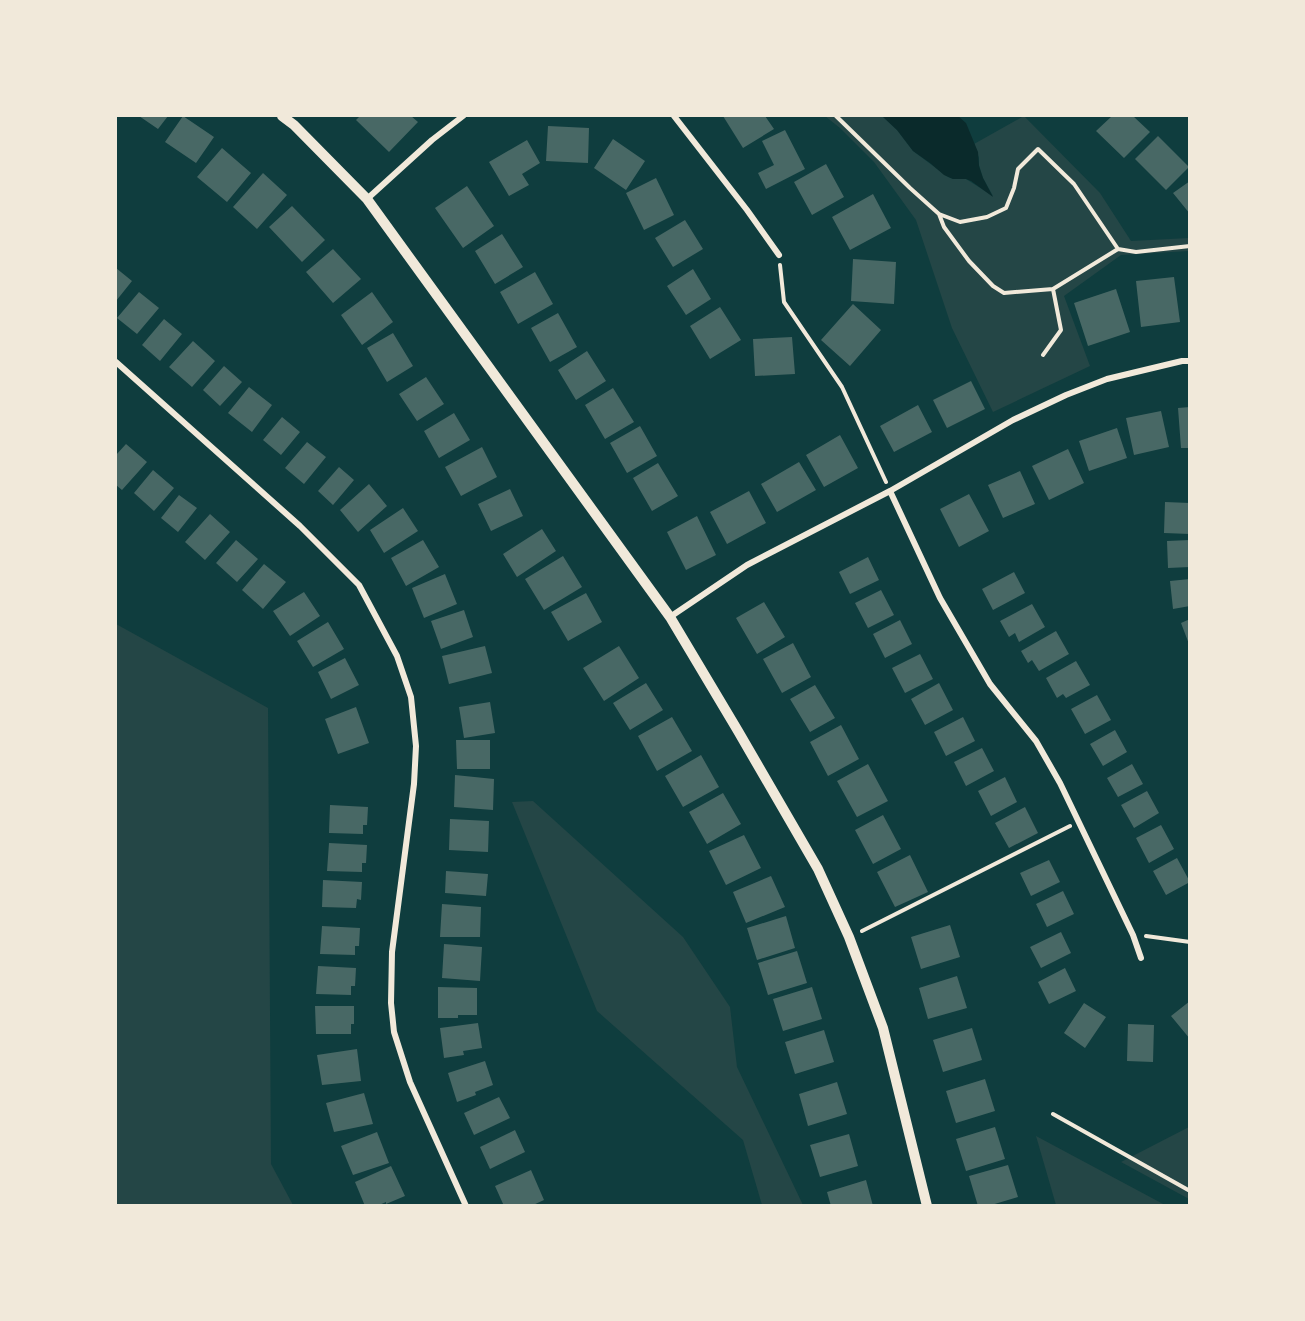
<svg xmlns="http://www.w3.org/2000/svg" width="1305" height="1321" font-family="'Noto Sans',sans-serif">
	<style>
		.green { fill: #244646 }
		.water { fill: #0a2a2b }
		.building { fill: #486865 }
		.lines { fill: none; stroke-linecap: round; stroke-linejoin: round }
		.path { stroke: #f1e9da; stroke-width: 4 }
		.minor { stroke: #f1e9da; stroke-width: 6 }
		.tertiary { stroke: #f1e9da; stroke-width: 10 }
	</style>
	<rect width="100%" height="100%" fill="#0f3d3e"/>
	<path class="green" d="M825,116H882L897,130L913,151L948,177L953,179H966L993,196L983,178L979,165V158L974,144L1024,116L1100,193L1131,241L1189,238V251L1121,255L1064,296L1090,366L993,412L952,328L916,220L874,162L840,128Z
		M116,624L268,708L271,1164L293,1205H116Z
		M533,801L683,937L730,1007L737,1067L803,1205H762L743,1140L597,1011L512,802Z
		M1189,1127V1199L1121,1162Z
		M1036,1136L1165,1205H1056Z"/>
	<path class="water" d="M882,116H958L966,123L978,152L979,166L983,178L993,197L971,181L966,179H953L944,175L930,163L913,151L897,130Z"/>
	<path class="building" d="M139,116H168L158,129Z
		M183,116L214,137L196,163L165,142Z
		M360,116H411L418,122L389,152L356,120Z
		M723,116H765L774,129L743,148Z
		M1112,116H1133L1150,132L1124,158L1096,131Z
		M548,126L589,128L588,163L546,161Z
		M785,130L805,169L766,189L758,173L774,165L762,141Z
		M1158,136L1189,167L1166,190L1135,159Z
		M613,139L645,161L626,190L594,168Z
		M527,140L540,163L522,174L529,185L509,196L489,162Z
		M222,148L251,173L227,202L197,177Z
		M826,164L844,197L812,215L794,182Z
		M263,173L287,195L257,229L233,207Z
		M656,178L674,215L644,230L626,193Z
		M1190,181V214L1173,193Z
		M467,186L494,226L463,248L435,208Z
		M873,194L891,228L850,250L832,217Z
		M292,206L325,240L302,262L269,227Z
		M685,220L703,249L673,267L655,238Z
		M502,234L523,267L495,284L475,251Z
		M333,249L361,279L333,303L306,272Z
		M853,259L896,262L894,304L851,301Z
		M116,268L132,281L116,301Z
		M693,269L711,299L686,315L667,286Z
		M535,272L553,304L518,324L500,292Z
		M1174,277L1180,322L1141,327L1136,281Z
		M1116,289L1130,332L1088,346L1074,303Z
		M139,292L159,308L137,334L117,318Z
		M372,292L393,322L362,345L341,315Z
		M853,304L881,330L850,366L821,340Z
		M720,307L741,340L710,359L690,326Z
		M558,313L577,347L550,362L531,328Z
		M164,319L182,334L160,361L142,345Z
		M393,333L413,366L387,382L367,348Z
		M792,337L795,374L755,376L753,339Z
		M193,341L215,361L192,387L169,367Z
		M587,351L606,381L576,400L558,370Z
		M224,366L242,382L220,406L203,390Z
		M426,377L444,404L417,421L399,394Z
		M971,381L985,409L947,428L933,400Z
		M249,387L272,405L252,432L228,413Z
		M613,388L634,422L605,439L585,405Z
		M918,405L932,432L894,452L880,426Z
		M1190,407V448H1181L1178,408Z
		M1161,411L1169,447L1134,455L1126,418Z
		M454,413L470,440L439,458L424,431Z
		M282,417L300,432L281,455L263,440Z
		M640,426L657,456L627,473L610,443Z
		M1117,428L1127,458L1089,471L1079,441Z
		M840,435L858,468L824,487L806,455Z
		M307,442L326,457L304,484L285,468Z
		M126,444L147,462L122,490L116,485V455Z
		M482,447L497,477L461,496L445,467Z
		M1068,449L1084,483L1049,500L1032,466Z
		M799,462L816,490L777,512L761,484Z
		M658,463L678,496L652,511L633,478Z
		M339,467L354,480L333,505L318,491Z
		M153,470L174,488L154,511L134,493Z
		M1020,471L1035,504L1003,518L988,485Z
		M369,484L387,506L358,532L340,510Z
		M510,489L523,516L491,531L478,504Z
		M749,491L766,523L727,544L710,512Z
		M969,494L989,531L959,547L940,509Z
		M179,495L197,508L178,532L161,518Z
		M1165,502L1190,503V534L1164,533Z
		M403,508L418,531L384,553L370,530Z
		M210,514L230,532L205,560L185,542Z
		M697,516L716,555L686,570L667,532Z
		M542,529L556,551L517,577L503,554Z
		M236,540L258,559L237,582L216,563Z
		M423,540L439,567L406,586L391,558Z
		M1190,540V567L1168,568L1167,541Z
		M563,556L582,587L544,610L525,579Z
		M868,557L879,580L850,594L839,572Z
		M264,564L286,582L263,609L242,590Z
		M1014,572L1025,593L993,610L982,589Z
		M445,574L457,604L424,618L412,588Z
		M1190,579V606L1173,609L1170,581Z
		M881,590L894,615L868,628L855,603Z
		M304,592L320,616L290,636L273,611Z
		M586,593L602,622L568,641L551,612Z
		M764,602L785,637L757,654L736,618Z
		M1032,604L1045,627L1019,642L1015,633L1009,637L1000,621Z
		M464,610L473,637L441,649L431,621Z
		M1190,619V643L1189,644L1181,623Z
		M900,620L912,644L885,658L873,634Z
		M328,622L344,649L313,667L297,641Z
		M1056,631L1069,654L1039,671L1032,660L1028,663L1021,651Z
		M793,643L811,677L782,693L763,659Z
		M485,646L492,673L449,684L442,656Z
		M619,646L639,678L604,701L583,668Z
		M920,654L933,679L905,693L892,668Z
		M345,658L359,685L331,699L318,672Z
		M1076,661L1090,685L1066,698L1063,694L1057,698L1046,678Z
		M646,683L663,710L630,730L613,703Z
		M939,683L953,710L925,725L911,699Z
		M815,685L835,718L810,732L790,699Z
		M1097,695L1111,720L1085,734L1071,709Z
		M490,702L495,733L464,738L459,707Z
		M356,707L369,743L338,754L325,719Z
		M672,717L692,751L657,771L638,736Z
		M963,717L975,741L946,756L934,732Z
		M841,725L859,759L828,776L810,742Z
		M1115,730L1127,752L1103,766L1090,744Z
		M456,740H490V769H457Z
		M982,748L994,771L966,786L954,762Z
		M701,755L719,787L683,807L665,776Z
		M868,764L888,801L857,817L837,781Z
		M1132,764L1143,784L1118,797L1107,778Z
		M455,775L494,779L493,810L454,807Z
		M1005,777L1017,802L991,816L978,791Z
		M1147,791L1159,813L1134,828L1121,805Z
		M723,793L741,824L707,844L689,812Z
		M330,805L368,807L367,825H363V834L329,833Z
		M1025,807L1038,833L1009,848L995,823Z
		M883,815L901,849L873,864L855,830Z
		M450,819L489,821L488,852L449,850Z
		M1161,825L1174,849L1149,863L1136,838Z
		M744,835L761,868L726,885L709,851Z
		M329,843L367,845L366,863H362V872L327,871Z
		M910,855L928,892L895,907L877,872Z
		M1177,858L1190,882L1166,895L1153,871Z
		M1049,860L1060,882L1031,896L1020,873Z
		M446,871L488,874L486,896L445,893Z
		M771,876L785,907L746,923L733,892Z
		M323,880L362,882L361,900L357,899L356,908L322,907Z
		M1063,891L1074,914L1047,927L1036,904Z
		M442,904L481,907L480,937H440Z
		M786,916L795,948L757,960L747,928Z
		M950,925L960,957L921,969L911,937Z
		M322,926L360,928L359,946H355V955L320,954Z
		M1061,932L1071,953L1041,968L1030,947Z
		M444,944L482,947L480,981L442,978Z
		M797,951L807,983L768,995L758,963Z
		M318,966L356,968L355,986H351V995L316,994Z
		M1065,968L1076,991L1049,1004L1038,982Z
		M957,976L967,1008L928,1019L919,988Z
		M438,987L477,988V1015H458V1018H438Z
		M812,987L822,1019L783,1031L773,999Z
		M1190,1001V1039L1171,1016Z
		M1084,1003L1106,1017L1085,1048L1064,1033Z
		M315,1006H354V1024H351V1034H316Z
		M478,1023L482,1048L463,1051L464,1055L444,1058L440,1028Z
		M1128,1024L1154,1025L1153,1062L1127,1061Z
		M972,1028L982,1060L943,1072L933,1040Z
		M824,1030L834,1062L795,1074L785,1042Z
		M357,1049L361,1081L322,1085L317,1055Z
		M485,1061L493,1085L475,1092L476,1095L457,1102L448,1073Z
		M985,1079L995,1111L956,1123L946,1091Z
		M837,1082L847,1114L808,1126L799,1094Z
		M364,1093L373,1124L334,1132L326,1103Z
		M499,1097L510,1118L474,1135L464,1113Z
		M995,1127L1005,1159L966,1171L956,1139Z
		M515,1130L525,1152L490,1169L480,1147Z
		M377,1132L389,1163L353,1175L341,1146Z
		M849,1134L858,1166L820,1177L810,1145Z
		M1008,1165L1018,1197L988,1206H978L969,1176Z
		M391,1166L405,1196L386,1204V1202L377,1206H365L355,1182Z
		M531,1170L544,1200L531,1206H504L495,1186Z
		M866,1180L873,1206H831L827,1192Z"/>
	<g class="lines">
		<path class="path" d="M836,116L910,188L939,214
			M1038,149L1074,184L1118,249L1053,289L1004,293L993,286L969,261L944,227L939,214L960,222L987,217L1006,208L1014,188L1018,169Z
			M1118,249L1136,252L1190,246
			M780,265L784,302L842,387L886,482
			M1043,355L1061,330L1053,289
			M862,931L1070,826
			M1146,936L1190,942
			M1053,1114L1190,1191"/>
		<path class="minor" d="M674,116L747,210L779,255
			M367,199L432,140L463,116
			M116,362L300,526L359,585L397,656L411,697L416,746L414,784L392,952L391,1003L394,1032L410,1082L466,1206
			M890,491L940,598L990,684L1036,741L1060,783L1133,935L1141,958
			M670,617L747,565L890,491L1013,420L1066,395L1107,379L1182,361H1190"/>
		<path class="tertiary" d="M282,116L294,125L367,199L670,617L738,731L818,869L849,937L883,1028L927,1206"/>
	</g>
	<rect width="1305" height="1321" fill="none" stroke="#f1e9da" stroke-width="234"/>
</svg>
